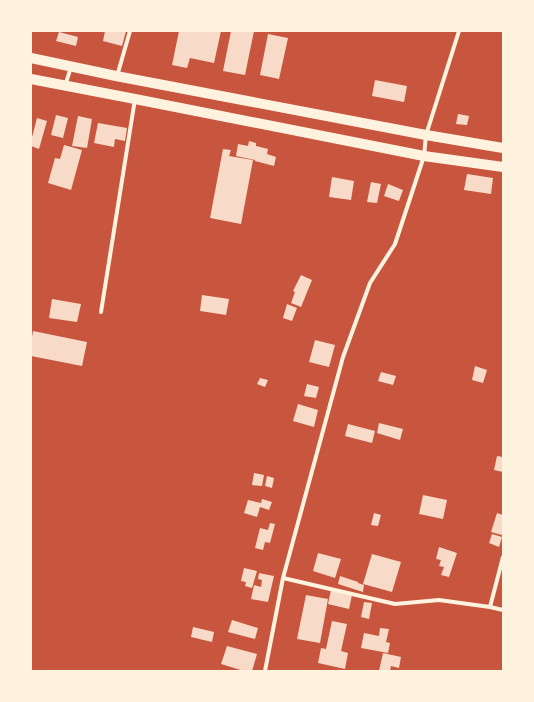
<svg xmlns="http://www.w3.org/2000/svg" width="534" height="702" font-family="'Fira Sans',sans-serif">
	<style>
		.building { fill: #f7dbc8 }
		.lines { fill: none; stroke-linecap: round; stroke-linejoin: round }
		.minor { stroke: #fff3e0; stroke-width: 4 }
		.primary { stroke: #fff3e0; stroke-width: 10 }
	</style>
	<rect width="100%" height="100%" fill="#c8553d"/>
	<path class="building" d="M105,31H126L122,46L103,41Z
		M179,31H221L214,63L190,58L187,68L172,65Z
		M231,31H254L245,75L223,71Z
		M59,32L78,37L76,46L56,41Z
		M268,34L288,38L279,79L260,75Z
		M375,80L407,86L404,102L372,96Z
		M458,114L469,116L467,125L456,124Z
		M56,115L68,118L63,138L51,135Z
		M78,116L92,119L87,148L72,146Z
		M37,118L47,121L39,149L31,146V141Z
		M98,123L127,128L125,141L115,139L114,147L94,143Z
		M249,141L256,143V146L268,149L267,154L276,157L274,166L255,161V160L236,156L238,144L248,146Z
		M64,145L82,150L71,190L48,183L55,158L60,159Z
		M223,149L231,150L229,156L253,160L241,224L210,218Z
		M467,174L493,178L491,194L464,190Z
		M332,177L354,181L351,200L329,197Z
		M371,182L381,184L377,203L367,202Z
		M388,184L403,190L399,201L384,196Z
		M301,275L312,280L301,307L291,303L295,292L293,291Z
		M202,295L229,299L226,315L200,311Z
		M52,299L81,304L77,322L49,318Z
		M287,304L297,308L292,321L283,318Z
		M33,331L87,342L82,366L31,356V343Z
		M315,340L335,345L329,367L309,362Z
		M475,366L487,370L483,383L472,380Z
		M381,372L396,376L393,385L378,381Z
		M260,378L268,380L265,387L257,384Z
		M307,384L319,387L316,398L304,396Z
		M298,404L318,410L314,427L293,421Z
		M379,423L403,429L400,440L377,433Z
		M348,424L375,431L372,443L345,436Z
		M497,456L503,457V472L494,470Z
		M254,473L264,475L262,486L252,485Z
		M267,476L274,478L272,488L265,486Z
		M423,495L447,500L443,519L419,514Z
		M262,499L272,502L269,510L260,507L257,517L244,513L248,500L261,503Z
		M374,513L381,515L378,526L371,525Z
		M497,513L503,515V533L502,535L491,532Z
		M270,523L275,524L270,543L265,542L263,550L255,548L260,528L268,530Z
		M492,534L502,537L499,547L489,543Z
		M439,547L457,553L449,577L441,575L444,567L439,566L441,560L436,559Z
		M318,553L341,559L335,578L313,571Z
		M372,554L401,562L392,592L363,584Z
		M244,568L257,571L252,588L245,586L246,582L241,581Z
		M259,573L274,576L268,602L251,599L254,585L261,587L262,580L258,579Z
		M340,576L358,582V583L364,585L363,592L338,584Z
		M331,590L352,595L349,609L328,604Z
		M306,595L328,599L320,643L297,639Z
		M364,602L372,603L369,619L361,617Z
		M232,620L258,628L255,639L228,632Z
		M332,621L347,624L341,651L348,653L345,669L318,663L321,648L326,649Z
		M193,627L214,632L212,642L191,637Z
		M380,628L389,629L386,642L390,643L388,653L361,648L364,633L379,636Z
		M227,646L257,654L252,671H244L221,664Z
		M383,653L401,657L399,668L391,666L390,671H379Z"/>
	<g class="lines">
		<path class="minor" d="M117,76L130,31
			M65,86L71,67
			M101,312L135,99
			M283,578L395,604L439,600L490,607L503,610
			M490,607L503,557
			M265,671L283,578L343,357L370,283L395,244L424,156L426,135L459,31"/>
		<path class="primary" d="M31,58L116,76L426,135L503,148
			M31,79L135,99L424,156L503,167"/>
	</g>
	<rect width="534" height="702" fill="none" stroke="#fff3e0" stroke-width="64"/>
</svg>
